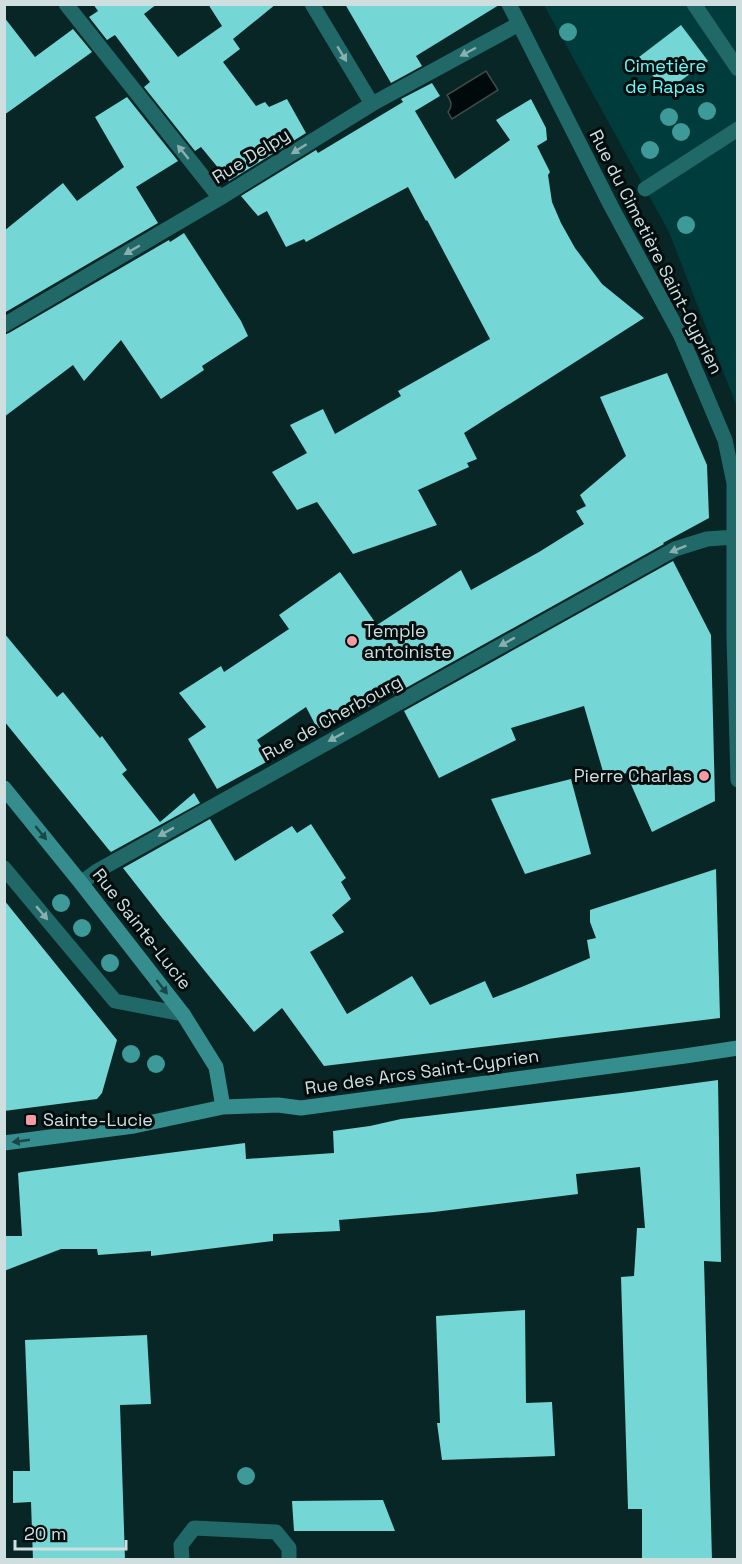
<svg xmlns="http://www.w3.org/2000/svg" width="742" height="1564" font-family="'Space Grotesk',sans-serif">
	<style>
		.green { fill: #003c3b }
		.water { fill: #010a0a; stroke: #3f4a4a; stroke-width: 1.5 }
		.building { fill: #74d7d5 }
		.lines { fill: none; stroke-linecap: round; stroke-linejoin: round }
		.lane { stroke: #216968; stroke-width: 15 }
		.street { stroke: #216968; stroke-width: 15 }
		.secondary { stroke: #358e8d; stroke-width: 15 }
		.tree { fill: #3d9a99 }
		.oneway { fill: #89b0af }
		.oneway2 { fill: #194747 }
		.poi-dot { fill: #f49aa3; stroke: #030d0d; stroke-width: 2 }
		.labels { text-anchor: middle; stroke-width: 6; stroke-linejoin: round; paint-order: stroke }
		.park-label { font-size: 18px; fill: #69f9f7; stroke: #030d0d }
		.street-label { font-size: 18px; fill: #cfdfdf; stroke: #030d0d }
		.poi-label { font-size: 18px; fill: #cfdfdf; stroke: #030d0d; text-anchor: start }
	</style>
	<rect width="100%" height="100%" fill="#082626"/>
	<path class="green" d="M544,5H737V407L669,232Z"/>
	<path class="water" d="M486,71L498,90L452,119L448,112C453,105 451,101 447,95Z"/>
	<path class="building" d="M93,4H157L144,14L178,57L222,26L208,4H276L233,39L240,49L223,62L256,106L265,102L269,107L287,99L306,133L229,181L201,147L195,151L144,87L150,82L115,35L107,40L89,17L98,11Z
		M345,4H499V5L416,56L422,66L391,83Z
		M4,17L35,57L73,29L92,52L4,115Z
		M681,25L708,61L665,92L639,57Z
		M432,83L440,96L415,111L455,179L510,140L496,120L531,99L546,128L547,140L537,146L550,172L548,175L552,202L561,223L575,248L602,284L644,318L464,433L477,459L467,463L469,467L418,490L437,525L353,554L317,502L297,510L272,472L307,453L290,425L323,409L335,434L401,396L398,391L490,339L427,220L426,221L408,187L306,242L304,239L286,247L267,211L258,216L241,196L316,150L318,153L403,102L401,99Z
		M127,97L178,161L136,187L158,223L4,313V231L63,183L77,201L124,167L95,117Z
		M184,233L241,321L248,336L202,366L204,370L161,399L121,340L84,381L73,365L4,417V335L9,333L169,240L170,242Z
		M667,373L707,465L709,518L663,543L664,544L395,694L394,693L329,728H317L306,707L257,740L270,760L217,789L188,739L206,727L179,693L221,666L224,672L289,629L279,615L340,572L377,625L461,570L471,590L539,552L584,524L576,511L586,506L580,495L626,456L600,397Z
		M673,561L711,635L715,801L652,832L626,773L606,782L584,706L511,728L516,740L439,778L404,711Z
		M4,633L57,697L63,692L100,738L102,736L127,770L122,774L160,822L194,793L200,803L111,852L109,850L4,721Z
		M571,779L591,854L525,874L491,799Z
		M210,819L235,861L292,826L297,833L311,824L346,878L341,882L351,899L332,915L344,932L310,952L347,1014L412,976L430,1005L485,981L493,998L524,986L590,958L587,940L596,938L590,922V910L716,869L720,1018L324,1066L282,1008L254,1032L163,919L123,868Z
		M4,900L117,1040L102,1093L97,1099L4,1111Z
		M718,1080L721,1262L704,1261L712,1560H642V1509H628L621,1277L634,1276L637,1228H645L640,1167L576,1174L578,1194L434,1212L339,1220L340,1231L273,1234V1241L151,1256V1251L98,1255L97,1249H61L4,1271V1236H22L18,1173L22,1172L245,1143L246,1159L334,1153L333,1131L370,1126L401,1119L630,1092Z
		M525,1310L526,1403L552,1402L555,1456L442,1460L437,1423H440L436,1316Z
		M147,1335L151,1404L120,1405L125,1560H33L31,1502L13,1503V1471H30L25,1340Z
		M383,1500L395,1531H294L292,1501Z"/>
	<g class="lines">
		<path class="lane" d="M694,4L738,69
			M645,189L738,129
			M4,868L115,1001L183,1014
			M182,1560L181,1545L194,1528L276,1532L289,1548V1560"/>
		<path class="street" d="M66,4L220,198
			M312,4L372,104
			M509,4L611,206L681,336L725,440L734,483V637L738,780
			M4,325L220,198L372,104L519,24
			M81,883L97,871L115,861L675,549L707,539L734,537"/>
		<path class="secondary" d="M4,788L81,883L183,1014L216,1067L223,1107
			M4,1143L134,1126L223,1107L278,1105L301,1108L685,1056L738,1048"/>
	</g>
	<g class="tree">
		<circle cx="568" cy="32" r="9"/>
		<circle cx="707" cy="111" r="9"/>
		<circle cx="669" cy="117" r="9"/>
		<circle cx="681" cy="132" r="9"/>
		<circle cx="650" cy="150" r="9"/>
		<circle cx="686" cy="225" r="9"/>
		<circle cx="61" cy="903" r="9"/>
		<circle cx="82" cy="928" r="9"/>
		<circle cx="110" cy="963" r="9"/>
		<circle cx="131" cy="1054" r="9"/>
		<circle cx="156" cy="1064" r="9"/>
		<circle cx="246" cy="1476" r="9"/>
	</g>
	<defs><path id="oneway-solid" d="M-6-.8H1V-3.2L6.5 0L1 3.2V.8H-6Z" transform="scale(1.5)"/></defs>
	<g class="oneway">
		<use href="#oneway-solid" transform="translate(468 52) rotate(152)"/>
		<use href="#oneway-solid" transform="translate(342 54) rotate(59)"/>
		<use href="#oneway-solid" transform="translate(299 149) rotate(148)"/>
		<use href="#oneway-solid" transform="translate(183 152) rotate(-129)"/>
		<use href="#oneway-solid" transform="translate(132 250) rotate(150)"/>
		<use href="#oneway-solid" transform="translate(678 549) rotate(158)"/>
		<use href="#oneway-solid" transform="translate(507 642) rotate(151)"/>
		<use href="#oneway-solid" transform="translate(336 737) rotate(151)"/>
		<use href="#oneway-solid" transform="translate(166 832) rotate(151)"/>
		<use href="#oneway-solid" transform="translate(42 913) rotate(50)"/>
	</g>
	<g class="oneway2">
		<use href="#oneway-solid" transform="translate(41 833) rotate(51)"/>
		<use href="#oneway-solid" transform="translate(162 987) rotate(52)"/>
		<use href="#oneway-solid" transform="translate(21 1141) rotate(172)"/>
	</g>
	<g class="poi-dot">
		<circle cx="352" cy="641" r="6"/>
		<circle cx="704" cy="776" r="6"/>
		<rect x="25" y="1114" width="12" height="12" rx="3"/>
	</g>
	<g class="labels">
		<g class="park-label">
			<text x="665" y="72">Cimetière<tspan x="665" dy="21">de Rapas</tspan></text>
		</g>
		<g class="street-label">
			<text transform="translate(251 156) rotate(-32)" y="6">Rue Delpy</text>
			<text transform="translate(656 252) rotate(63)" y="6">Rue du Cimetière Saint-Cyprien</text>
			<text transform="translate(332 718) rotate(-29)" y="6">Rue de Cherbourg</text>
			<text transform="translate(142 929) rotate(52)" y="6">Rue Sainte-Lucie</text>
			<text transform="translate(422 1072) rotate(-8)" y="6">Rue des Arcs Saint-Cyprien</text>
		</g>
		<g class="poi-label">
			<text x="364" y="637">Temple<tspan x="364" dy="21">antoiniste</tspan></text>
			<text x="692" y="782" text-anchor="end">Pierre Charlas</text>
			<text x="43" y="1126">Sainte-Lucie</text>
		</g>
	</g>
	<rect width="742" height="1564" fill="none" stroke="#cfdfdf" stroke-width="12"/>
	<path d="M15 1540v9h111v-9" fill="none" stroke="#cfdfdf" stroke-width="3"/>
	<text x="24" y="1540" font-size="18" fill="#cfdfdf" stroke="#030d0d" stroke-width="4.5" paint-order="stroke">20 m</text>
</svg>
